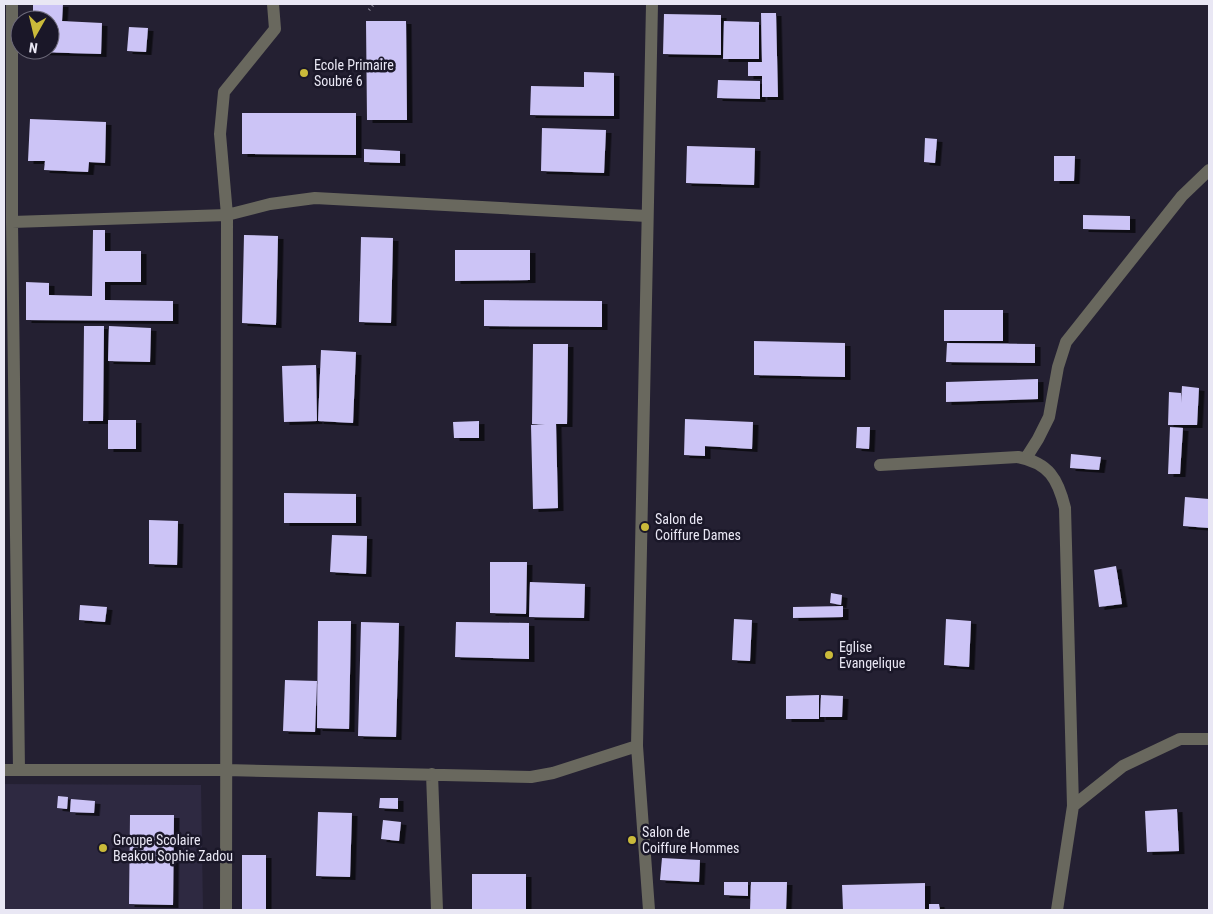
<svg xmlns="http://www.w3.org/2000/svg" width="1213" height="914" font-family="'Roboto Condensed',sans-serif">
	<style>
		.built { fill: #2e2941 }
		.building { fill: #ccc4f6; filter: url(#shadow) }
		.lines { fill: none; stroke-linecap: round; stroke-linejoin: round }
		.path { stroke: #8b8998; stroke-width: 3; stroke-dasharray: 1 4; stroke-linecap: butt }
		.minor { stroke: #69685e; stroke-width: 12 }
		.poi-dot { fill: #caba3a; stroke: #1a1728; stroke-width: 2 }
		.labels { text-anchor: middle; stroke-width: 5; stroke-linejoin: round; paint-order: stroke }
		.poi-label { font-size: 14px; fill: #e9e7f4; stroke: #1a1728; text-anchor: start }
	</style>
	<defs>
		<filter id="shadow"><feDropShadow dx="5.5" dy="3" stdDeviation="0" flood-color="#0009"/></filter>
	</defs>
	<rect width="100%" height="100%" fill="#242032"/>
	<path class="built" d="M4,784L201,785L203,910H4Z"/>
	<path class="building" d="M33,4H63L62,21L102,23L101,54L37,52L50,50V20H33Z
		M761,13H776L778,97H762V76H748V62H762Z
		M664,14L721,15V55L663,54Z
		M366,21H406L407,120H367Z
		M724,21L759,22V59H723Z
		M129,27L148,28L146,52L127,51Z
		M584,72L614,73V116L530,115L531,86L584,87Z
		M718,80L760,81V99L717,98Z
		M242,113H356V155L242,154Z
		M30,119L106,122L105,163L89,162L88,172L44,170L45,161H28Z
		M542,128L606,130L604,173L541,171Z
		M925,138L937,139L935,163L924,162Z
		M687,146L755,148L754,185L686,183Z
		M364,149L400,151V163L364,162Z
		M1054,156H1075L1074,181H1054Z
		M1083,215L1130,216V230L1083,229Z
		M93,230H105V251H141V282H105V300L173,301V321L26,320V282L49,283V295L92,296Z
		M244,235L278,236L276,325L242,323Z
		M361,237L393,238L391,323L359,322Z
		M455,250H530V280L455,281Z
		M484,300L602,301V327L484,326Z
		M944,310H1003V341H944Z
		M84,326H104L103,421H83Z
		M109,326L151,328L150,362L108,361Z
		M754,341L845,343V377L754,375Z
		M947,343L1035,344V363L946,362Z
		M533,344H568L567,424H556L558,508L533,509L531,425L545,424H532Z
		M321,350L356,352L353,423L318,421Z
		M316,365L317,421L284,422L282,366Z
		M1038,379V399L946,402V382Z
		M1182,386L1199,388L1197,425H1168L1169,392L1181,393V403Z
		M685,419L753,422L752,449L705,446V456L684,455Z
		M108,420H136V449H108Z
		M479,421V438H454L453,422Z
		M857,427H870L869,449L856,448Z
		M1170,427L1183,428L1180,474H1168Z
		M1071,454L1101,457L1099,470L1070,468Z
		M284,493L356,494V523H284Z
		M1185,497L1209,499V528L1183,526Z
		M149,520L178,521L177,565L149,564Z
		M332,535L367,536L366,574L330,572Z
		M490,562H527L526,614L490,613Z
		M1116,566L1122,604L1099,607L1094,570Z
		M530,582L585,584L584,618L529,617Z
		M831,593L842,595L841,605L830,603Z
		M80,605L107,607L105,622L79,620Z
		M843,606V617L793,618V607Z
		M734,619L752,620L750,661L732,660Z
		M946,619L971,621L969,667L944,665Z
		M318,621H351L349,729L317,728Z
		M361,622L399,623L396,737L358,736Z
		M456,622L529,623V659L455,657Z
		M285,680L317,681L315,732L283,731Z
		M819,695V719H786V696Z
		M821,695L843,696L842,717H820Z
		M58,796L68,797L67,809L57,808Z
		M380,798H398V809L379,808Z
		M71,799L95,801L94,813L70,812Z
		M1177,809L1179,851L1147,852L1145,811Z
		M318,812L352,813L350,877L316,876Z
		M130,815H174L173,905L129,904Z
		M383,820L401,822L399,841L381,839Z
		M242,855H266V910H242Z
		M662,858L700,860L699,882L660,880Z
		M472,874H526V910H472Z
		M724,882H748V896L724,895Z
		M751,882H787L786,910H750Z
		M925,883V909L843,910L842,885Z
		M929,904H939L940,910H929Z"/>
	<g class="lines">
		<path class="path" d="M369,10L374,4"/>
		<path class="minor" d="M12,4V222L19,770
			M12,222L227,215L270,204L315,198L647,216
			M1026,458L1038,439L1049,417L1058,367L1066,342L1182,196L1209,170
			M880,465L1018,457C1049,463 1058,479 1065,508L1073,806L1057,910
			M4,770H226L531,777L553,773L637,746
			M432,774L437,910
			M1073,806L1123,766L1180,739H1209
			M226,910L227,215L220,134L224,92L275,29L273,4
			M649,910L637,746L652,4"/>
	</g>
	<g class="poi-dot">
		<circle cx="304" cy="73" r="5"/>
		<circle cx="645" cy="527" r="5"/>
		<circle cx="829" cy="655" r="5"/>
		<circle cx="632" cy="840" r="5"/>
		<circle cx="103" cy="848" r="5"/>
	</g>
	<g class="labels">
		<g class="poi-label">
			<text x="314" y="70">Ecole Primaire<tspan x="314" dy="16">Soubré 6</tspan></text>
			<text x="655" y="524">Salon de<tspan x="655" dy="16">Coiffure Dames</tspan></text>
			<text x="839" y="652">Eglise<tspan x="839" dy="16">Evangelique</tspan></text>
			<text x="642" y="837">Salon de<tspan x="642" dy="16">Coiffure Hommes</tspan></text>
			<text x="113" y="845">Groupe Scolaire<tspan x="113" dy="16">Beakou Sophie Zadou</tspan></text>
		</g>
	</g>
	<rect width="1213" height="914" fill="none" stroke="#e9e7f4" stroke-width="10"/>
	<g transform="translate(35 35) rotate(188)"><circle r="24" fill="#1a1728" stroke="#6d6a7a"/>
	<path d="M0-4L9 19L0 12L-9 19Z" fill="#caba3a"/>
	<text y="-8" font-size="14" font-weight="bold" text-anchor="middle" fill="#e9e7f4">N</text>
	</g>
</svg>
